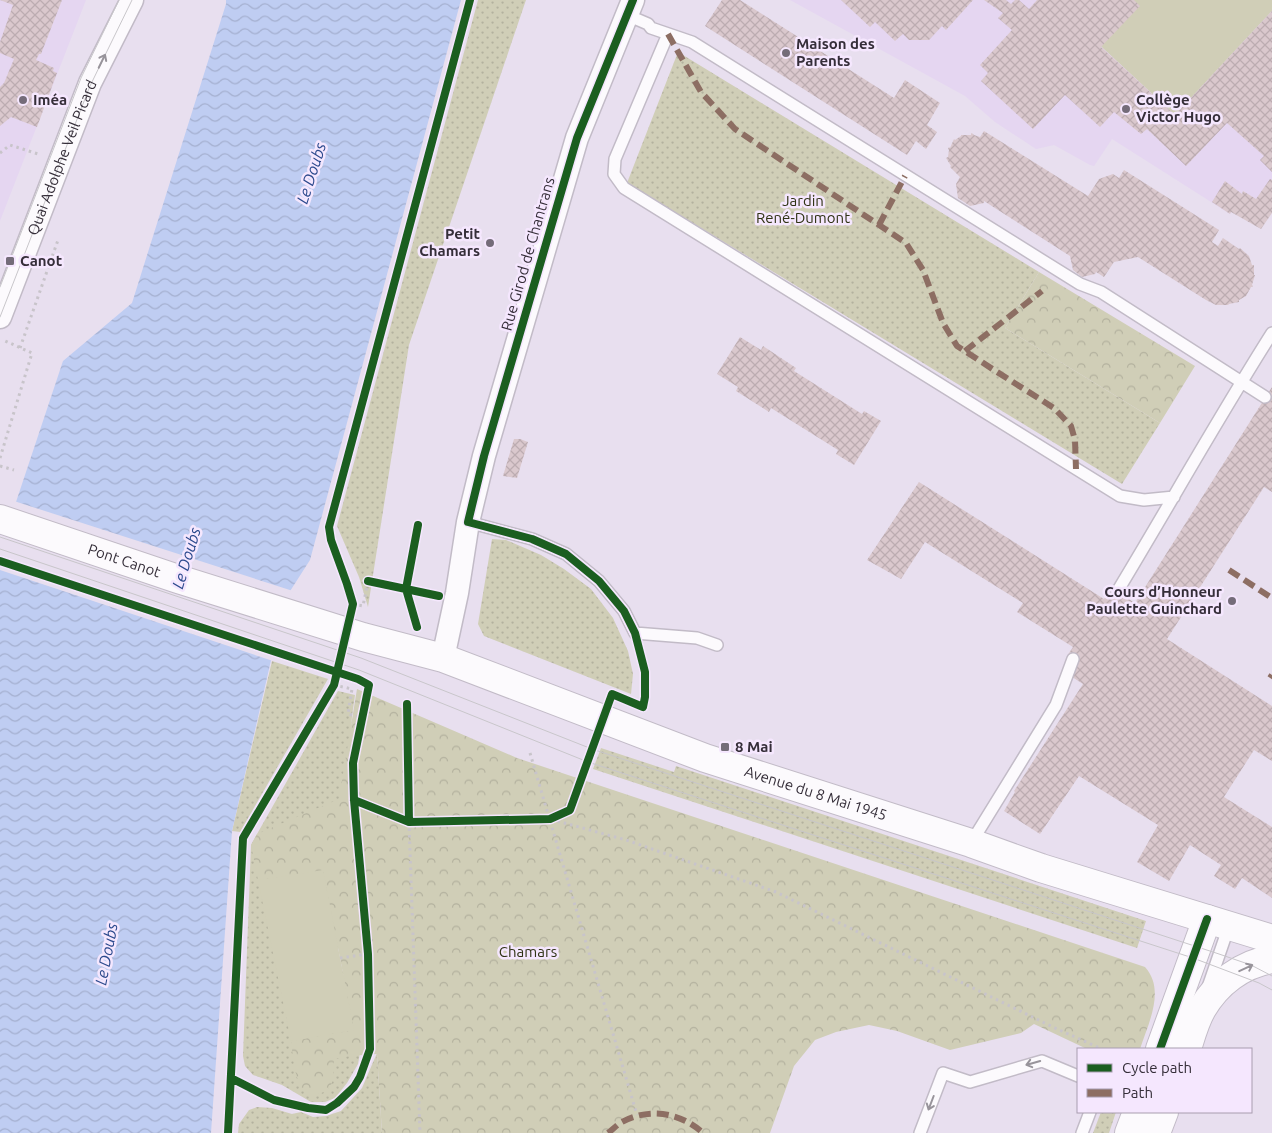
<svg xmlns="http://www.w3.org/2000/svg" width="1272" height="1133" font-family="Ubuntu,sans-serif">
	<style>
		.built { fill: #e5d6f1 }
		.grass { fill: url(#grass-dots) }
		.forest { fill: url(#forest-crowns) }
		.pitch { fill: #d0ceb7 }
		.water { fill: url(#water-waves) }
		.pier { fill: #e8dfef }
		.building { fill: url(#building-cross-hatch) }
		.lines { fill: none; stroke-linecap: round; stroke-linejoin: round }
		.service-casing { stroke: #c2bbc7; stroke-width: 14 }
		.minor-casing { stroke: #c2bbc7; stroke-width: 25 }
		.secondary-casing { stroke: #c2bbc7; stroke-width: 30 }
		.path { stroke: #c8c4ca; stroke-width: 3; stroke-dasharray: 2.5 4; stroke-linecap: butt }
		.service { stroke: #fcfafd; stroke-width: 11 }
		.minor { stroke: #fcfafd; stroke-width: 22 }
		.secondary { stroke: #fcfafd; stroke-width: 28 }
		.tram { stroke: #c8c6ca; stroke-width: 1 }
		.quiet { stroke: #8d6e63; stroke-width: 6; stroke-dasharray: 12 6; stroke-linecap: butt }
		.cycleway-casing { stroke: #f5e7fe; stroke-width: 11 }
		.cycleway { stroke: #1b5e20; stroke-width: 8 }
		.oneway { stroke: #98949b }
		.poi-dot { fill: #746c79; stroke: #f5e7fe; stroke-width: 2 }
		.labels { text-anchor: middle; stroke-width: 5; stroke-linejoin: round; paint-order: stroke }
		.poi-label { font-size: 15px; font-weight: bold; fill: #352e39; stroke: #f5e7fe; text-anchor: start }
		.street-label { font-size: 15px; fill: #352e39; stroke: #f5e7fe }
		.park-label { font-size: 15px; fill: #2f3214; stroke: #f5e7fe }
		.water-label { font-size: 16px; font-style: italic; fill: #2b498d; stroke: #f5e7fe }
	</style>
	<defs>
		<pattern id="grass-dots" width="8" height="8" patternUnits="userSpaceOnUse" patternTransform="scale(1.25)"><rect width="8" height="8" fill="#d0ceb7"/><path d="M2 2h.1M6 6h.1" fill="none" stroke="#b3b19e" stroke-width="1.8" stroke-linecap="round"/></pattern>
		<pattern id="forest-crowns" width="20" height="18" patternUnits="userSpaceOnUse" patternTransform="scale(1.25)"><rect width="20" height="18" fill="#d0ceb7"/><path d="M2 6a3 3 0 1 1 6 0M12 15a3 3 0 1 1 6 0" fill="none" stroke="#b3b19e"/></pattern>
		<pattern id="water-waves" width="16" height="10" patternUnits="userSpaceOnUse" patternTransform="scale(1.25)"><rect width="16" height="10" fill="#bfcdf2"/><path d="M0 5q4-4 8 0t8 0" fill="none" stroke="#a5b0d0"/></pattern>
		<pattern id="building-cross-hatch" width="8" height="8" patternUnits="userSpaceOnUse" patternTransform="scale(1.25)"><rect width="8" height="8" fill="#dac8cd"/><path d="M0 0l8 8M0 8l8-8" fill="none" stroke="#bcacb1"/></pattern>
	</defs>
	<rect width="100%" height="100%" fill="#e8dfef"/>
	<path class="built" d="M0,0H86L0,221Z
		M790,0H1272V210L1243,191L1230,214L1112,139L1094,166L1090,165L1054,145L1036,149L995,122L965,96Z"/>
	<path class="grass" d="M478,0H526L409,345L368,607L359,577L337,526Z
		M678,52L1039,272L1005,328L1160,423L1122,484L627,183Z
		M492,539L506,540L541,555L564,569L591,589L613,618L628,651L633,674L631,694L484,636L478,624Z
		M272,661L328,679L240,832L232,831Z
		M338,691L355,695L352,716L338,950L354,1030L341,965L362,1042L358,1064L347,1083L335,1098L325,1102H311L282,1085L253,1075L245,1066L243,1056L251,845L257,834Z
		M601,748L674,772L676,766L1146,921L1137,948L593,769Z
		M377,1053L382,1133H238L239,1124L249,1110L257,1107L272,1108L292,1114L301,1112L313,1117L326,1116L341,1111L362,1088Z
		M1101,1112H1116L1109,1133H1093Z"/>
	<path class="forest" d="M1039,272L1195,366L1160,423L1005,328Z
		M357,689L517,758L1145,967C1166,990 1148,1024 1140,1049H1087L1034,1024L1021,1033L950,1050L897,1031L869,1025L836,1032L815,1040L794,1066L770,1133H382L377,1054L349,1056L334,1059C333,1077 336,1093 314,1094C308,1095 303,1092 301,1087C294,1074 293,1056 291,1041L354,1030L323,871L258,880L251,845L257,834L339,799Z"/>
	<path class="pitch" d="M1051,0H1272V11L1175,115Z
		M323,870L354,1030L291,1041L258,880Z"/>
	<path class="water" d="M226,0H461L310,560L285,599L232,831L211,1133H0V550L63,361L132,303L226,4Z"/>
	<path class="pier" d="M14,501L293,591L287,600L273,661L0,570V542Z"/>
	<path class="building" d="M0,0H62L41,54H39L36,60L54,68L53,71L57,73L37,127L11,117L0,126V87L4,83L14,59L0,53V42L13,5Z
		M722,0H740L894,98L905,80L940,103L927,125L937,132L926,149L916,141L907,155L705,26Z
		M841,0H973L946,30L942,26L929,40H909L903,34L895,41L875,22L870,27Z
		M984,0H1006L1011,4L1015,0H1019L1029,9L1037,0H1134L1140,6L1101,47L1175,115L1272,11V172L1260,160L1264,156L1227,123L1186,166L1147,129L1141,134L1114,112L1100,127L1065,95L1033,129L981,81L988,73L980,65L1012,30L998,18L1003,13Z
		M984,131L1088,196L1099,179L1113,174L1119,178L1124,170L1219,230L1212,242L1218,246L1223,238L1239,249L1240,248L1249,256L1252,265H1254V275H1255L1252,285L1253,286L1252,287H1251L1246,296L1239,300V302L1229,304L1228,305H1216L1206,300L1138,257L1114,262L1104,277L1096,272L1095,274L1082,277L1073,270L1070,256L984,201V203L970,206L958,198L956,184L960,177L950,167L951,166L946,158L948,157L949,150L948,149L949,147L950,148L954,139L955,140L961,136V135H971V133L973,134L974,135L980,137Z
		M1270,179L1272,180V213L1261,229L1231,212L1230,214L1212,202L1225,181L1242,194L1243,191L1256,199Z
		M740,337L761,350L763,346L796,368L794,371L862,414L864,411L881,421L854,465L836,454L838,450L771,408L769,412L736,391L738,387L717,374Z
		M1272,387V492L1264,487L1167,639L1272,706V761L1254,750L1224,797L1272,827V898L1242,878L1235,889L1214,876L1221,865L1190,845L1169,881L1137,862L1158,825L1079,776L1040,834L1004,811L1015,792L1014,791L1083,684L1069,675L1077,662L1067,656L1073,647L1017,612L1023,603L925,542L901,579L867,560L919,482L1104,599L1111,588L1135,603Z
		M514,439H520L528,442L517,478L503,476Z"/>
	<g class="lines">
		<defs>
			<path id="service" d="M627,15L648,24L651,28L692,42L1080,284L1101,292L1265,397
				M668,34L615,159L614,174L624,188L1120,496L1144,500L1174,497
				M468,522L532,539L566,554L599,581L624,611L635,633L697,638L717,645
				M1117,592C1169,506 1218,418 1272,333
				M971,843L1056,705L1073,659
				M1208,987L1229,926
				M920,1133L943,1073L970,1082L1042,1061L1078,1076
				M1082,1133L1090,1112"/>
			<path id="minor" d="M0,317L90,83L132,0
				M443,658L457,593L468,522L484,456L577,138L633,0"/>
			<g id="secondary">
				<path id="s1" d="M0,519L178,579L363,637L443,658L705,758L971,843L1041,868L1272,939"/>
				<path d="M1160,1049L1207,919"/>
				<path d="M1187,1049C1191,1036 1195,1021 1202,1009C1217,983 1242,964 1272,959"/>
				<path d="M1129,1133L1137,1112"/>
				<path d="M1156,1133L1164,1112"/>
			</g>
		</defs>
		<use href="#service" class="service-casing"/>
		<use href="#minor" class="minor-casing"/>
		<use href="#secondary" class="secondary-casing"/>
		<path class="path" d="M0,153L10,145L38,154
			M20,348L58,240
			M0,458L32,353L3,340
			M0,466L14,470
			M353,604L363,606L368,581
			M334,685L352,689L348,714L362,718
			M369,685L353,763L354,800L368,954L370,1049
			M530,753L637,1115
			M354,800L409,822L550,819L626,840L776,892L1057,1029L1102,1049
			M550,819L570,810L584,773
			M409,822L420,1133
			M340,958L368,954"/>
		<use href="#service" class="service"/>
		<use href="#minor" class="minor"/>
		<use href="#secondary" class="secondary"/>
		<g class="tram">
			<path d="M0,287L81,78L119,0"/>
			<path id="s2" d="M0,317L90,86L132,0"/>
			<path d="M0,537L361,658L592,749L1219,954L1251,965L1272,976"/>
			<path d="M0,549L359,670L588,762L1193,958L1259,983L1272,990"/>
		</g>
		<path class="quiet" d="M668,34L701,92L735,129L906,243L923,270L943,323L957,346L994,370L1054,408L1071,426L1075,440L1076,469
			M879,225L905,176
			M965,351L1042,291
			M1229,570L1272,598
			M1270,678L1272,675
			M608,1133C612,1130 616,1126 620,1123C648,1107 680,1112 703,1133"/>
		<defs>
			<path id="cycleway" d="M0,561L358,679L369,685L353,763L354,800L368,954L370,1049L360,1077L354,1087L337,1103L326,1110L308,1108L274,1100L231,1078
				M368,581L439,596
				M417,627L406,589L418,525
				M407,704L409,822
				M354,800L409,822L550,819L570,810L612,694L643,707L645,697V672L635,633L624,611L599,581L566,554L532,539L468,522L484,456L577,138L633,0
				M1160,1049L1207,919
				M228,1133L243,838L334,685L353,604L347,584L331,540L329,527L470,0"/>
		</defs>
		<use href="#cycleway" class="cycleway-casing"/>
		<use href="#cycleway" class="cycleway"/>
	</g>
	<defs><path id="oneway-shaft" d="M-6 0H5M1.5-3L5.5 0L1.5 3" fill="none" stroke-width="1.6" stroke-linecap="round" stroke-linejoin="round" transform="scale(1.25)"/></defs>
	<g class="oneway">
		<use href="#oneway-shaft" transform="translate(102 61) rotate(-64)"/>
		<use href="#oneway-shaft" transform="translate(1246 968) rotate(-25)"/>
		<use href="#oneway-shaft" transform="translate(1033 1063) rotate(164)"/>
		<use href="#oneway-shaft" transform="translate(931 1103) rotate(111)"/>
	</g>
	<g class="poi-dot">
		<circle cx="786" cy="53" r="5"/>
		<circle cx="23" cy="100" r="5"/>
		<circle cx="1126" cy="109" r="5"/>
		<circle cx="490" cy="243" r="5"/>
		<rect x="5" y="256" width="10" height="10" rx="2.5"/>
		<circle cx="1232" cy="601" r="5"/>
		<rect x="720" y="742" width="10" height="10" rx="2.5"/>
	</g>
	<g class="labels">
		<g class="poi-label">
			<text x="796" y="49">Maison des<tspan x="796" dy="17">Parents</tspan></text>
			<text x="33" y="105">Iméa</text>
			<text x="1136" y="105">Collège<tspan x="1136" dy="17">Victor Hugo</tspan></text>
			<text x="480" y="239" text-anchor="end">Petit<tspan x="480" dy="17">Chamars</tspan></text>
			<text x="20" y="266">Canot</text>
			<text x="1222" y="597" text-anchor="end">Cours d’Honneur<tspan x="1222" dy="17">Paulette Guinchard</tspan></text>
			<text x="735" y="752">8 Mai</text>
		</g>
		<g class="street-label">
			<text dy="5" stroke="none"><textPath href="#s2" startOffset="171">Quai Adolphe Veil Picard</textPath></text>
			<text transform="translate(528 254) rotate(-74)" y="5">Rue Girod de Chantrans</text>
			<text dy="5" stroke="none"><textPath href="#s1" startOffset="131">Pont Canot</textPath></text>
			<text dy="5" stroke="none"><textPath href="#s1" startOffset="861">Avenue du 8 Mai 1945</textPath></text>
		</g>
		<g class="park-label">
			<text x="803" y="206">Jardin<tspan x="803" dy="17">René-Dumont</tspan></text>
			<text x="528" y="957">Chamars</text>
		</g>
		<g class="water-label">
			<text transform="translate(311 173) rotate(-72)" y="6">Le Doubs</text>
			<text transform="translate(186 558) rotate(-73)" y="6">Le Doubs</text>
			<text transform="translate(106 954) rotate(-79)" y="6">Le Doubs</text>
		</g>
	</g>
	<rect x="1077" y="1048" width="175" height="65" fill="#f5e7fe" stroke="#a89daf"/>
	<rect x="1087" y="1064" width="25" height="8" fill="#1b5e20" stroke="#a89daf"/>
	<text x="1122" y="1073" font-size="15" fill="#352e39">Cycle path</text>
	<rect x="1087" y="1089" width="25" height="8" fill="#8d6e63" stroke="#a89daf"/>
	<text x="1122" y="1098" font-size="15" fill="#352e39">Path</text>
</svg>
